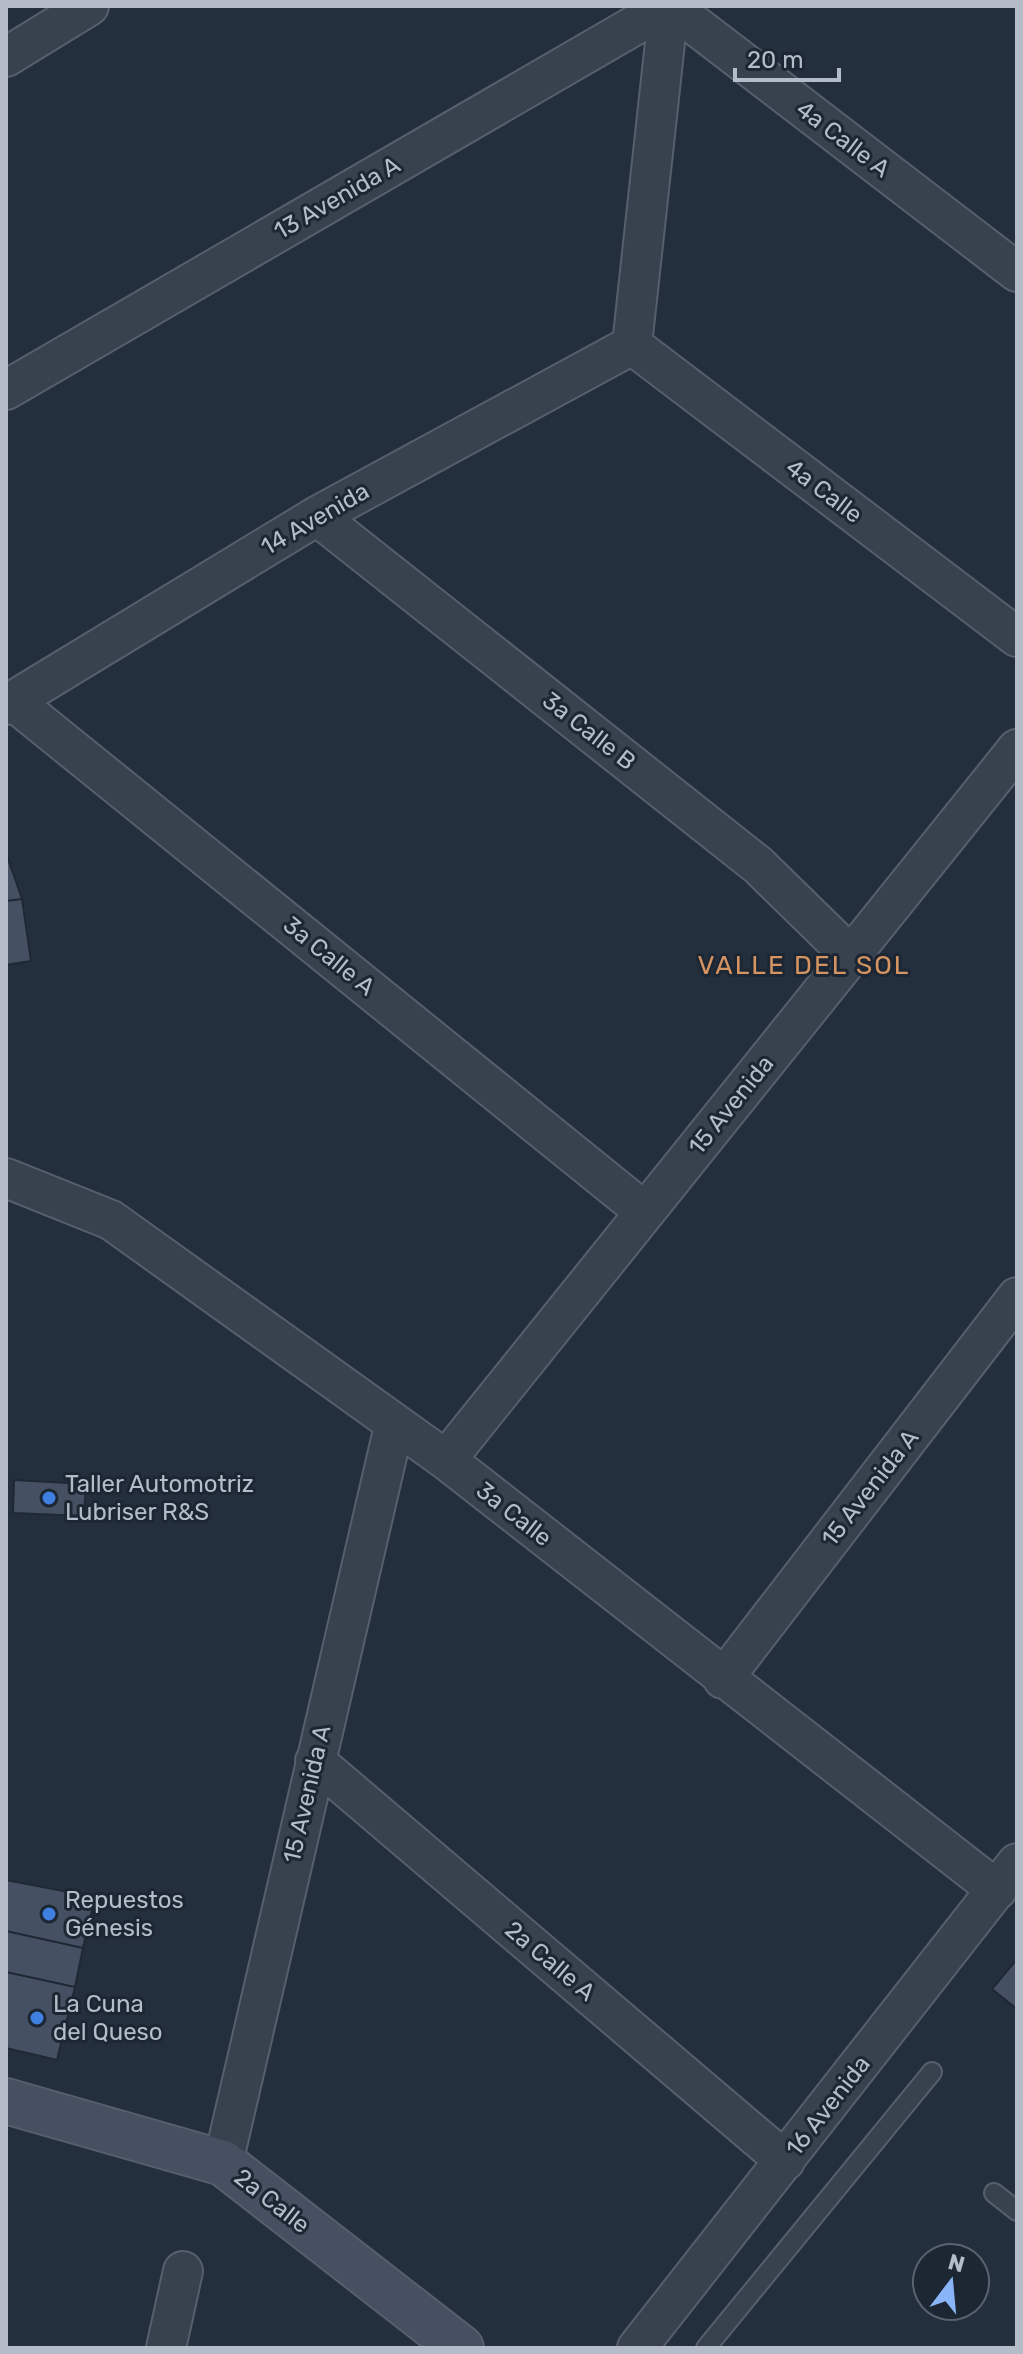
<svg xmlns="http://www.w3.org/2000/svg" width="1023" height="2354" font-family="Rubik,sans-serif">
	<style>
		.building { fill: #455162; stroke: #1f2835; stroke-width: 2 }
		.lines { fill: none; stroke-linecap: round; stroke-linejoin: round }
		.lane-casing { stroke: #565f6c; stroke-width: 22 }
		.street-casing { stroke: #565f6c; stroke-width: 42 }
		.secondary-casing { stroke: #565f6c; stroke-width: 48 }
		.lane { stroke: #38414e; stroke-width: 18 }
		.street { stroke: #38414e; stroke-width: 38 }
		.secondary { stroke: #465061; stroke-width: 44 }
		.shop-dot { fill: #3f7fe0; stroke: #1d2633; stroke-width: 3 }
		.labels { text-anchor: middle; stroke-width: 6; stroke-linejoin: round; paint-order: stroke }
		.street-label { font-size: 24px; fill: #b4bcc9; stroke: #1d2633 }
		.poi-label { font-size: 24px; fill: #b4bcc9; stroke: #1d2633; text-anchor: start }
		.neighbourhood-label { font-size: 26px; letter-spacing: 2px; fill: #d59563; stroke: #1d2633 }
	</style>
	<rect width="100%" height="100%" fill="#242f3e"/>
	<path class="building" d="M6,853L22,899L6,901Z
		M22,899L31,961L6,965V901Z
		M14,1480L86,1484L84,1516L13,1513Z
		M6,1880L95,1897L83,1948L6,1931Z
		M6,1931L83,1948L75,1987L6,1972Z
		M1017,1959V2009L992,1989Z
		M6,1972L75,1987L57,2060L6,2048Z"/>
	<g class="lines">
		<defs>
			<path id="lane" d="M994,2193L1017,2211
				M706,2348L932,2072"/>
			<path id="street" d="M670,6L1017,272
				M6,57L89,6
				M632,345L1017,637
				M632,345L669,6
				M6,390L668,6
				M317,516L758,865L851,956
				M13,701L645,1212
				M6,705L317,516L632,345
				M6,1178L111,1220L446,1460L997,1890
				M446,1460L1017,749
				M723,1679L1017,1297
				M315,1761L785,2161
				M223,2163L394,1426
				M166,2348L183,2271
				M637,2348L1017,1863"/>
			<path id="secondary" d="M6,2101L223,2163L461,2348"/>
		</defs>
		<use href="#lane" class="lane-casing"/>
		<use href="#street" class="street-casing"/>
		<use href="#secondary" class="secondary-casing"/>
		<use href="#lane" class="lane"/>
		<use href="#street" class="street"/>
		<use href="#secondary" class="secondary"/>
	</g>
	<g class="shop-dot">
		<circle cx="49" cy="1498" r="8"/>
		<circle cx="49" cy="1914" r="8"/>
		<circle cx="37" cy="2018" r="8"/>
	</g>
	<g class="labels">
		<g class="street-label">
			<text transform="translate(843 139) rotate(37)" y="8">4a Calle A</text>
			<text transform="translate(337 198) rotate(-30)" y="8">13 Avenida A</text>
			<text transform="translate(824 491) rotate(37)" y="8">4a Calle</text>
			<text transform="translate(315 519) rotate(-30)" y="8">14 Avenida</text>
			<text transform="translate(589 731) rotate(38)" y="8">3a Calle B</text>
			<text transform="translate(329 956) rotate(39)" y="8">3a Calle A</text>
			<text transform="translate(731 1105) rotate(-51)" y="8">15 Avenida</text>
			<text transform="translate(870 1488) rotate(-52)" y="8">15 Avenida A</text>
			<text transform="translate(514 1514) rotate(38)" y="8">3a Calle</text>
			<text transform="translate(307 1794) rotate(-77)" y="8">15 Avenida A</text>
			<text transform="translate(550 1961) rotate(40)" y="8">2a Calle A</text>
			<text transform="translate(828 2106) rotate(-52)" y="8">16 Avenida</text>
			<text transform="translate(272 2201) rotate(38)" y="8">2a Calle</text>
		</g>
		<g class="poi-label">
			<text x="65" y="1492">Taller Automotriz<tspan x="65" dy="28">Lubriser R&amp;S</tspan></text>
			<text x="65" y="1908">Repuestos<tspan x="65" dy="28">Génesis</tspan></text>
			<text x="53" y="2012">La Cuna<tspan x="53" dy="28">del Queso</tspan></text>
		</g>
		<g class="neighbourhood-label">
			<text x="804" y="974">VALLE DEL SOL</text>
		</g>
	</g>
	<rect width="1023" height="2354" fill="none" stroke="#b4bcc9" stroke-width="16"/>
	<g transform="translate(951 2282) rotate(16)"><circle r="38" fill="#1d2633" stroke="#59626f" stroke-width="2"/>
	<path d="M0-6L14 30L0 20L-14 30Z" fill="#8ab4f8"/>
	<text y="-12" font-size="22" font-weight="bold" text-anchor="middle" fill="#b4bcc9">N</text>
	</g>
	<path d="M735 68v12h104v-12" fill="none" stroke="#b4bcc9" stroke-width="4"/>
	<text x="747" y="68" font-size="24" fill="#b4bcc9" stroke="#1d2633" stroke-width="6" paint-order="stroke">20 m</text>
</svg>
